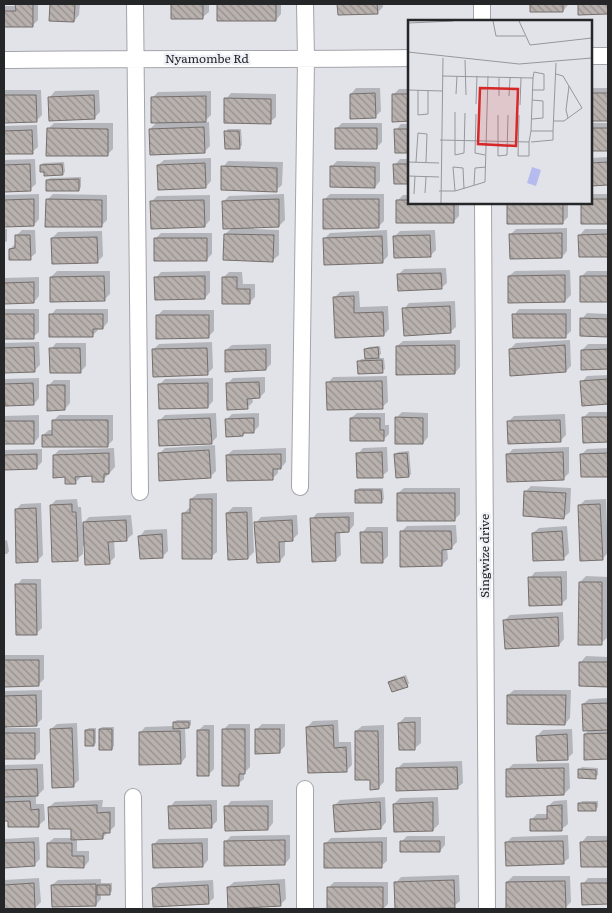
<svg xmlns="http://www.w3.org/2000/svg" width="612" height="913" font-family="Literata,serif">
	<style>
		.shadow { fill: #0003 }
		.building { fill: url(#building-back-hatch); stroke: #756f6c }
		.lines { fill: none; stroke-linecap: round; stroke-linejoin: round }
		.street-casing { stroke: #a4a4aa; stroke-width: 18 }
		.street { stroke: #fff; stroke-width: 16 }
		.labels { text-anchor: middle; stroke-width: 4.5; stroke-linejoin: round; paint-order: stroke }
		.street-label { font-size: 12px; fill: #252628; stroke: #eff0f7 }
		.inset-road { fill: none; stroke: #96979c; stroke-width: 1 }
		.view { fill: #d62828; fill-opacity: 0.15; stroke: #d62828; stroke-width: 2.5 }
		.inset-edge { fill: none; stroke: #252628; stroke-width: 2.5 }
	</style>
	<defs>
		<pattern id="building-back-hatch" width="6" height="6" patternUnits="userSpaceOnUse" patternTransform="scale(1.25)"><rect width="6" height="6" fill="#b8b1ae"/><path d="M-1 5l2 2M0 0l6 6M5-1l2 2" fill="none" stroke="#95908e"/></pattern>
	</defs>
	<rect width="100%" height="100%" fill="#e2e3e9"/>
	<path class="shadow" d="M4,4H5V6H17V4H38V20L33,25L4,26Z
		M51,4H80L79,15L74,21L51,20Z
		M172,4H209V12L203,17H172Z
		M218,4H281V14L276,20L218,19Z
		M339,4H383V7L377,13L339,14Z
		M531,4H568V5L563,11H531Z
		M356,88H380L381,111L376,116L351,94Z
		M591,88H608V119L591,120Z
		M399,89H410V120L393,95Z
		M4,90H41L42,115L36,121L4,122Z
		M99,90L100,112L94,118L50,97L55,91Z
		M211,91V115L204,122H209L210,146L204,152L150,129L158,121L152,98L158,92Z
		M231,93L276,94V117L270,122L226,99Z
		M54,123H113V149L107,155L48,129Z
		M342,123H382V142L376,148L336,129Z
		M591,123H608V150L591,149Z
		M401,124H410V151L396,130Z
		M37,125L38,147L32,152L4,153V126Z
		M228,129H241L242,145L239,148L226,132Z
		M608,157V184H591V158Z
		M211,158V181L206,187L158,165L164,160Z
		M35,159L36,184L30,189L4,190V160Z
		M400,159H410V183L395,165Z
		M228,161L283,162L282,185L276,190L223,167Z
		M337,161L380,162V181L375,187L331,167Z
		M64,162L65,172L62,174L41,165L43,163Z
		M81,177V187L79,190L47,180L50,178Z
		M39,194V219L34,225L4,226V195Z
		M53,194L107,195V220L101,226L47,200Z
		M284,194L285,220L279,226L254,227V229L279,230V255L273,260L225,234L232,228L223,202L229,196Z
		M330,194H384V221L378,227L324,200Z
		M591,194H608V222H582L591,202Z
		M210,195V220L205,226L152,201L157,196Z
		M403,195H410V202H459V216L453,222L397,201Z
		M508,202H568V217L562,223Z
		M567,228V251L562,257L510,235L516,229Z
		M4,229H7V241L4,243Z
		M585,229H608V256H580V235Z
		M22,230H35L36,253L30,258L10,249L16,243V236Z
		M387,230L388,256L383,261L324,239L330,233Z
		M435,230L436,250L430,256L394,237L400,231Z
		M102,231L103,256L97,262L52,238L58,232Z
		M161,233H212V254L206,260L155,239Z
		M446,268L447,283L441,288L398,275L404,269Z
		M570,270L571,295L565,301L509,276L515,271Z
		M57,271H110V294L104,300L51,277Z
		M210,271V292L205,298L156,278L161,272Z
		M587,271H608V300L582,301L581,277Z
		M229,272H242L243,284H255V297L249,303L223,278Z
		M39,277V296L34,302L4,303V278Z
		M359,291L360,307L388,306L389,329L384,335L336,337L335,297L340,292Z
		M455,301L456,327L450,332L404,309L409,303Z
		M4,309H39V332L33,337L4,338Z
		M56,309H108V322L103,328H98V330L92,336L51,315Z
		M519,309H571V331L566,336L514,315Z
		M163,310H214V331L208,337L157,316Z
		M587,313L608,314V336L581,335L582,319Z
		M460,340V367L455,373L397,346L403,341Z
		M570,340L571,366L566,371L510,349L516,343Z
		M39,342L40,365L34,371L4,372V343Z
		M212,342L213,368L207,374L153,350L159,344Z
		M56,343H86V366L81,371L51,349Z
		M271,344V364L266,369L226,350L232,345Z
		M588,344H608V368H582V350Z
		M380,346L381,354L376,358H384L385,369L382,371L359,362L361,359H367L366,349L368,347Z
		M608,375V403L583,404L582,382L587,376Z
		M387,376L388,402L382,407L328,383L333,377Z
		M265,377V392L260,397L252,398L253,402L247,408L227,384L233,378Z
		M39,378V398L34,404L4,390V379Z
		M213,378V401L208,407L159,385L165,379Z
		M54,380H70V403L65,409L48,386Z
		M402,412L428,413V437L423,443L396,418Z
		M589,412H608V441L584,442L583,418Z
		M216,413L217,437L211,443L159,421L165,415Z
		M259,413V426L253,432H246L243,435L227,419L232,414Z
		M357,413H385V425H389V434L383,440L351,418Z
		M565,414L566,435L560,441L508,422L514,416Z
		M39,415V437L34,443H4V416Z
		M59,415H113V440L107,446L43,435L49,430H53V421Z
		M215,445L216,471L210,477L159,454L165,448Z
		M387,447L388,471L382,476L358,454L363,448Z
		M569,447V473L564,478L508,454L513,449Z
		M114,448L115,467L103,480L93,475H81V477L75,483L54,455L59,450Z
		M286,448V462L281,468H278V473L272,479L227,455L233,450Z
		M608,448V476H582V454L587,449Z
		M42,449V462L37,467L4,469V450Z
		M409,451L411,474L409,476L395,455L398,452Z
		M531,486L571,488L570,512L564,517L525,492Z
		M359,488H383L384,499L381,502L356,491Z
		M404,488H460V514L454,520L398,493Z
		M217,493V552L211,557L183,514L189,508H191V499L197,494Z
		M77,499L78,507H81L82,524L89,517L131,515L133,534L127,539L114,540L115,557L109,563L85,546H83V554L77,559L51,505L56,500Z
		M606,499L608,553L602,559L579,506L585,500Z
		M41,503L43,555L37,561L16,510L21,504Z
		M233,507H252L254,552L248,558L227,513Z
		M354,512V525L349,531H340L341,555L335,560L312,519L317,513Z
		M297,515L298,534L292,540L285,541V555L280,561L256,523L261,517Z
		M456,525L457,542L451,548H447L448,559L442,565L401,532L407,526Z
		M567,526L569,553L563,559L533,533L539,528Z
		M367,527H388V556L382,562L362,533Z
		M167,529L168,551L163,556L140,536L145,530Z
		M7,540L9,551L7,554H4V541Z
		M567,571V599L561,604L530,578L535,572Z
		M586,576L608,577L607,638L601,643L580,582Z
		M22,579H41L42,628L36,634L17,585Z
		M563,612L564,639L559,645L504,621L510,615Z
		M4,655H44V679L38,685L4,686Z
		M586,656L608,657V685H580L581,662Z
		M406,675L409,683L407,686L389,683L392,680Z
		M42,690V719L36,725H7V728H40V752L34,758H4V691Z
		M514,690H571L570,718L565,724L508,695Z
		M608,698V758H585V734L589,730L583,704L589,699Z
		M405,717H421V743L415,748L399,723Z
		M177,720H191V725L188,727H185L186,757L181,763L140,733L145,727L174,726V722Z
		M338,720L339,742H351L352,765L346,771L307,727L313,721Z
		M77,723L79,780L73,786L51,729L57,724Z
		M229,724H250V767L244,773V779L238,784L223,730Z
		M262,724H285V746L279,752L256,730Z
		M204,725H214V769L208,775L199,730Z
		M384,725V782L378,788L356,731L362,726Z
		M102,727H114V746L112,749L100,729Z
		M89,728H96V743L94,745L86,730Z
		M572,729L573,753L567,759L537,736L543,730Z
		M462,761L463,783L457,788L397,769L403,763Z
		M569,763L570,788L564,794L507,770L513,764Z
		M43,764L44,789L38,795H36V804H44L45,820L39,825L9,819H4V765Z
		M582,767L598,768V775L595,777L579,770Z
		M385,797L386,822L381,828L334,806L340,800Z
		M438,797L439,824L433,830L394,804L400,798Z
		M103,800L102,807H115V826L102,838H77V851H89V861L84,867L48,843L54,838H72V827L49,807L55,802Z
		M217,800V821L212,826L170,807L175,801Z
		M273,800V823L268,829L226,807L231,801Z
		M567,800L568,824L562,829L531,820L537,814H548V806L554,801Z
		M582,801H598V807L595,810L580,804Z
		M290,835V858L285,864L225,842L231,836Z
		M568,835L569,858L563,863L507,842L512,837Z
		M407,836H445V845L440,851L401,842Z
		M587,836H608V866H582V842Z
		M39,837L40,859L34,865L4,866V839Z
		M387,837V861L381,866L325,844L331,838Z
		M208,838V860L203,866L153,845L159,839Z
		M459,875L460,901L454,906L396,883L401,877Z
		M513,876H570L571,902L565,908L507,882Z
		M39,878L41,902L35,908L4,909V880Z
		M588,878H608V903L583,904V884Z
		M101,879V883H112V891L109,894H101V899L96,905L52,885L58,880Z
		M285,879L286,899L280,905L228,887L234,882Z
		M213,880L214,898L208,903L153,888L159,883Z
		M334,882H388V904L383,909H328L329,887Z"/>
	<path class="building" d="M15,4H33V27H4V11H16Z
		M50,4H75L74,22L49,21Z
		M171,4H203V19H171Z
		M217,4H276V21H217Z
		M337,4H377L378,14L338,15Z
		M530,4H563V12H530Z
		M578,4H608V14L578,15Z
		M375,93L376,118L350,119V94Z
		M591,93H608V121H591Z
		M392,94H410V121L392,122Z
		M4,95H36L37,122L4,123Z
		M94,95L95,119L49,121L48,97Z
		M206,96V122L151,123V97Z
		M224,98L271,99V124L224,123Z
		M204,127L205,153L150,155L149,129Z
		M47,128L108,129V156H46Z
		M335,128H377V149H335Z
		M591,128H608V151H591Z
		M394,129H410V153H395Z
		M32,130L33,154H4V131Z
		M224,131H239L240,149H225Z
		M608,162V185L591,186V163Z
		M205,163L206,188L158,190L157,165Z
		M30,164L31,191L4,192V165Z
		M62,164L63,175L44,176V172H40V165Z
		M393,164H410V184H394Z
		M221,166L277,168V192L221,190Z
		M330,166L375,167V188L330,187Z
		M79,179V191H46V180Z
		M34,199V226L4,227V200Z
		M46,199L102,200V227H45Z
		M279,199V227L223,229L222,201Z
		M323,199H379V228L323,229Z
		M591,199H608V224H581V202H591Z
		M204,200L205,227L151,229L150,201Z
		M396,200H410V202H454V223H396Z
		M507,202H563V224H507Z
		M562,233V258L510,259L509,234Z
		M224,234L274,235L273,262L223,260Z
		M608,234V257H579L578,235Z
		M15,235H30L31,260H9V249L15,248Z
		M430,235L431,257L394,258L393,236Z
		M382,236L383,263L324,265L323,238Z
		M97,237L98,263L52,264L51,238Z
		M154,238H207V261H154Z
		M441,273L442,289L398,291L397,274Z
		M565,275V302L508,303V276Z
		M104,276L105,301L50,302V277Z
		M205,276V299L155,300L154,277Z
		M580,276H608V302H580Z
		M222,277H237V289H250V304H222Z
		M34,282V303L4,304V283Z
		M354,296V313L383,312L384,336L335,338L333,297Z
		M450,306L451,333L404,336L402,308Z
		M4,314H34V339H4Z
		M49,314H103V329H93V337H49Z
		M512,314H566V338H513Z
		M156,315H209V338L156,339Z
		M580,318L608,319V337L580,336Z
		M455,345V374L396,375V346Z
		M565,345L566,372L510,376L509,349Z
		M34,347L35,372L4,373V348Z
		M378,347L379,358L365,359L364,349Z
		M49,348H80L81,373H50Z
		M207,348L208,375L153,377L152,349Z
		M266,349V370L225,372V350Z
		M608,349V369L581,370V350Z
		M382,360L383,373L358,374L357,361Z
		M608,379V404L582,406L580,381Z
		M382,381L383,409L327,410L326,382Z
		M259,382L260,398L247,399L248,409L227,410L226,383Z
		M33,383L34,405L5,406L4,384Z
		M208,383V408L159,409L158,384Z
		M47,385H65V410L47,411Z
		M395,417L423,418V444H395Z
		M582,417H608V442L583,443Z
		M210,418L212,444L159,446L158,420Z
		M254,418V433H243V436L226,437L225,419Z
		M350,418H380V430H384V441H350Z
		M52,420H108V447H42V435H52Z
		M560,420L561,442L508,444L507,421Z
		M4,421H34V444H4Z
		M209,450L211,478L159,481L158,453Z
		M382,452L383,478H357L356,453Z
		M563,452L564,480L507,482L506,454Z
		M109,453V474H104V482H92V476L75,477L76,484H65V477L53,478V455Z
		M407,453L409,477L396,478L394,454Z
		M608,453V477H581L580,454Z
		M37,454V469L4,470V455Z
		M281,454V469H273V480L227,481L226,455Z
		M355,490H381L382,503H355Z
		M524,491L566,493L564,519L523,516Z
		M397,493H455V521H397Z
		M190,499H212V559H182V513H190Z
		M72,504V512H76L78,561L52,562L50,505Z
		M600,504L603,560L580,561L578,505Z
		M36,508L38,562L16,563L15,509Z
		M247,512L248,559L228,560L226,513Z
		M349,517V532L335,533L336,561L312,562L310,518Z
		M126,520L127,541L108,542L110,564L85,565L83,522Z
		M292,520L293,541L279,542L280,562L257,563L254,522Z
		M400,531H451L452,549L442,550V566L400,567Z
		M562,531L564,560L533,561L532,533Z
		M360,532H382L383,563H361Z
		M162,534L163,558L140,559L138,536Z
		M528,577H561L562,605L529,606Z
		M579,582H602V645H578Z
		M15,584H36L37,635H16Z
		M558,617L559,646L505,649L503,620Z
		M4,660H39V686L4,687Z
		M579,662H608V687L579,686Z
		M404,677L408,687L392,692L388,682Z
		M36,695L37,726L4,727V696Z
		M507,695H566L565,725L507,724Z
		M608,703V730L583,731L582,704Z
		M173,722H189V728L173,729Z
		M415,722V750H399L398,723Z
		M333,725L334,748L346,747L347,772L308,773L306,727Z
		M72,728L74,787L52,788L50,729Z
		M99,729H112V750H99Z
		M222,729H245V774H239V786H222Z
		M255,729H280V753L255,754Z
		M85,730H94V746H85Z
		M197,730H209V776H197Z
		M180,731L181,764L139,765V732Z
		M355,731H378L379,789L370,790V780H355Z
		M4,733H35V759H4Z
		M608,733V759L584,760V734Z
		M567,734L568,760L537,761L536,736Z
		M457,767L458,789L396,791V768Z
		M564,768V795L506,797V769Z
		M37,769L38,796L4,797V770Z
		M578,769L596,770V779L578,778Z
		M30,801L31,810L39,809V827H8V821H4V802Z
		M380,802L381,829L335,832L333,805Z
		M433,802V831L394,832L393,804Z
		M578,803H596V811H578Z
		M97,805V813L110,812V833H103V839L71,840V829H49L48,807Z
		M211,805L212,828L169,829L168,806Z
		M562,805V831H530V819H547V806Z
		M224,806H268V830L225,831Z
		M285,840V865L224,866V841Z
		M400,841H440V852H400Z
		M563,841L564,864L506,866L505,842Z
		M608,841V867H581L580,842Z
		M34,842L35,866L4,868V843Z
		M382,842V868H324V843Z
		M47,843H72V856H84V868L47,867Z
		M202,843L203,867L153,868L152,844Z
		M454,880L455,908L395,909L394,882Z
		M565,881L566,909H506V882Z
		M34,883L35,909H4V885Z
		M581,883H608V904L582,905Z
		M96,884V906L52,907L51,885Z
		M279,884L281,906L228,909L227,887Z
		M97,885H110V895H97Z
		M208,885L209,904L153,907L152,888Z
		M327,887H383V909H327Z"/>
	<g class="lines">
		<defs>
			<path id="street" d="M135,4L140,492
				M482,4V21
				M591,56H608
				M4,60C139,58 274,60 410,58
				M483,202L487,909
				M300,487L306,59L305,4
				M305,789V909
				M133,797L134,909"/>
		</defs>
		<use href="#street" class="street-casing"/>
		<use href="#street" class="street"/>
	</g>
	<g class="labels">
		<g class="street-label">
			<text x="207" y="63">Nyamombe Rd</text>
			<text transform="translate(485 556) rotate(-90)" y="4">Singwize drive</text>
		</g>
	</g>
	<g transform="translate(408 20)">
		<rect width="184" height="184" fill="#e2e3e9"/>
		<path d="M124,147L133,150L128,166L119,163Z" fill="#b6bbef"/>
		<path class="inset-road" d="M85,1L88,16H117M111,1L122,25L184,18M0,3L45,1M0,32L111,44L184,38M57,40L58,75M0,70L34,71M10,70V95L20,94V70M124,70H136V54L126,52L125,58M48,74L49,56M91,76V58M101,76L102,58M124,80L135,81V98L124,99M68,84L69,56M112,85L113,58M47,92V135L56,133L57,93M68,94L67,133L77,135M90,95V136L99,135L100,95M111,95L110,136H121V122M160,98L158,90L161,66M146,101H156L174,88L155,56L148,54M123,111H145L148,43M32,120L121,122L123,111L125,58L34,56M123,122L145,120V111M0,142L31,143M8,142L10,113L19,114L18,142M0,156L31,157M66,165L67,148L78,147M31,171H47L77,162L80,56M47,171L45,147L55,148L56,169M17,173L18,157M6,174L7,156M33,183L35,38"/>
		<path class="view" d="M72,68L110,69L108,126L70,124Z"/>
		<rect width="184" height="184" class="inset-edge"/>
	</g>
	<rect width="612" height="913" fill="none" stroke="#252628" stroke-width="10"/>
</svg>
